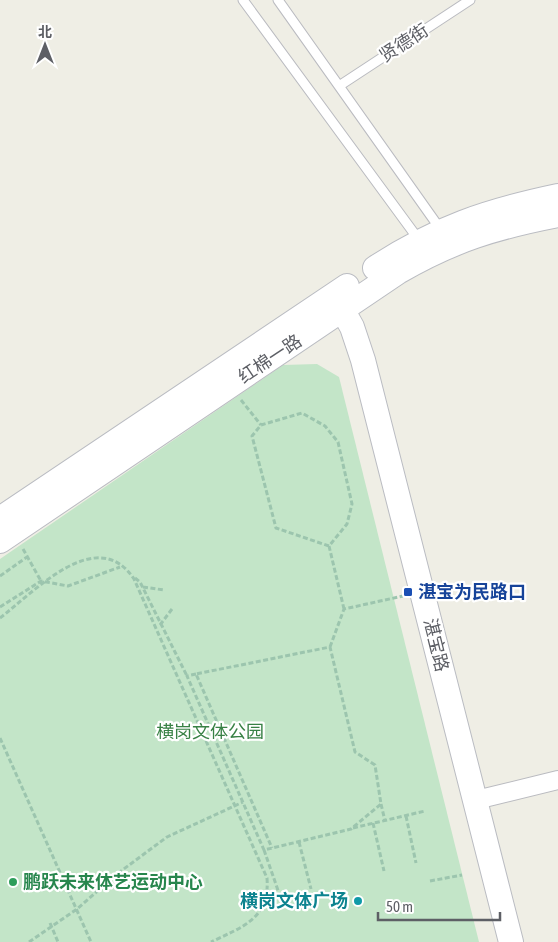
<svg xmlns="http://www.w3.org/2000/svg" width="558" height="942" font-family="'Asap Condensed','Noto Sans SC',sans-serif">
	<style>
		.green { fill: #c3e5c8 }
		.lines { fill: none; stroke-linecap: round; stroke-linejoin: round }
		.lane-casing { stroke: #babbc0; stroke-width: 11 }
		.street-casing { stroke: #babbc0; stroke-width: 20 }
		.secondary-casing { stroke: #babcc2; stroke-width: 26 }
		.path { stroke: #9cc5ae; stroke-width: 3; stroke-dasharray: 5 2.5; stroke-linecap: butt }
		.lane { stroke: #fff; stroke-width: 9 }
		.street { stroke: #fff; stroke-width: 18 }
		.secondary { stroke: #fff; stroke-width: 24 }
		.transit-dot { fill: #1a4fb4; stroke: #fff; stroke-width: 2 }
		.leisure-dot { fill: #2e9e5b; stroke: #fff; stroke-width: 2 }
		.culture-dot { fill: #0f9aa8; stroke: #fff; stroke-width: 2 }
		.labels { text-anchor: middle; stroke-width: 4.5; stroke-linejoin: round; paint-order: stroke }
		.street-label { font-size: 18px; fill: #5d5f65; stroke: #fff }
		.transit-label { font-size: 18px; font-weight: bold; fill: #164399; stroke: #fff; text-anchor: start }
		.park-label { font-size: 18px; fill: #388145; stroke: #fff }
		.leisure-label { font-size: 18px; font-weight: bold; fill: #27864d; stroke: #fff; text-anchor: start }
		.culture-label { font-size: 18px; font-weight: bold; fill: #0d838f; stroke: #fff; text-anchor: end }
	</style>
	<rect width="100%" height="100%" fill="#efeee5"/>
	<path class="green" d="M317,364L339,377L479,942H0V559L283,365Z"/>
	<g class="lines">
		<defs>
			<path id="lane" d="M243,0L419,240
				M278,0L441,230
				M339,86L470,0"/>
			<path id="street" d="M476,800L558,780"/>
			<path id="secondary" d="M375,268C436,228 487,211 558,196
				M334,295L352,327L363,360L511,942
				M0,519L347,286
				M0,541L398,272C453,240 496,227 558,215"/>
		</defs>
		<use href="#lane" class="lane-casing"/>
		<use href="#street" class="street-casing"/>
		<use href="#secondary" class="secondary-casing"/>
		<path class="path" d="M241,400L261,425
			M329,546L276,528L252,436L261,425L302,413L325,426L338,442L352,504L347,524L329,546L344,609
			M23,549L41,581
			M0,576L27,557
			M135,578L140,582L187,676
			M143,587L164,590
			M0,607L41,581L68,586L120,567
			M0,618C33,593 97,523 134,579L267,878C270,919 242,927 211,942
			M160,625L172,609
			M330,647L344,609L403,596
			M196,674L187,676L264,850L351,829L381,804L375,765L355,752L330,647L196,674L272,848
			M0,738L91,942
			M381,804L385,821
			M406,816L416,863
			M373,823L384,871
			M353,828L425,811
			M299,842L311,889
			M264,850L280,896
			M430,881L462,875
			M50,923L58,942
			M29,942L77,909L117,874L167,837L243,802"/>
		<use href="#lane" class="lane"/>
		<use href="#street" class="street"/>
		<use href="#secondary" class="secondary"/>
	</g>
	<rect class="transit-dot" x="403" y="587" width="10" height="10" rx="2.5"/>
	<circle class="leisure-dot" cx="13" cy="882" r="5"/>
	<circle class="culture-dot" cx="358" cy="901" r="5"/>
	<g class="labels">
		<g class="street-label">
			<text transform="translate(404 43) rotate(-33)" y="6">贤德街</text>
			<text transform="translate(270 359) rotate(-34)" y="6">红棉一路</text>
			<text transform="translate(436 645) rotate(76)" y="6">湛宝路</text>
		</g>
		<g class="transit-label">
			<text x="418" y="598">湛宝为民路口</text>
		</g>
		<g class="park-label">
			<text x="210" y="738">横岗文体公园</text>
		</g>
		<g class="leisure-label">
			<text x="23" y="888">鹏跃未来体艺运动中心</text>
		</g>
		<g class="culture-label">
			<text x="348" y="907">横岗文体广场</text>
		</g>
	</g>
	<g transform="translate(45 45)" stroke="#ffffff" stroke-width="4" paint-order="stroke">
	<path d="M0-4L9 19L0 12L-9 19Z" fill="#5d5f65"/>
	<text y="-8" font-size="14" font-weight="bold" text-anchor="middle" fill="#5d5f65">北</text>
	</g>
	<path d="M378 912v8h122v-8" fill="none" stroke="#5d5f65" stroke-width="2.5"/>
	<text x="386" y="912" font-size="15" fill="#5d5f65" stroke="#ffffff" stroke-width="4" paint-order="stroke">50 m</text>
</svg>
